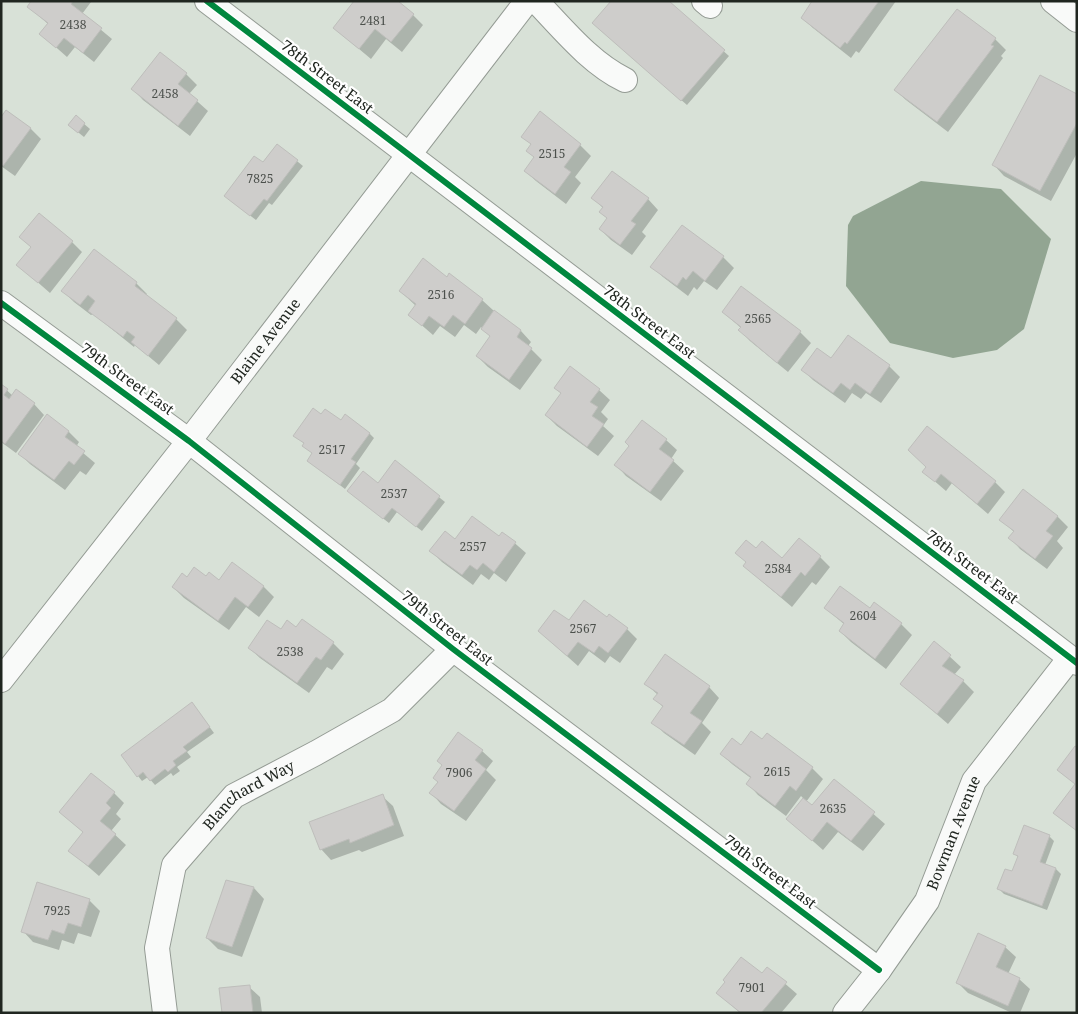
<svg xmlns="http://www.w3.org/2000/svg" width="1078" height="1014" font-family="'Noto Serif',serif">
	<style>
		.water { fill: #92a592 }
		.shadow { fill: #0003 }
		.building { fill: #cecdcb; stroke: #bebebb }
		.lines { fill: none; stroke-linecap: round; stroke-linejoin: round }
		.minor-casing { stroke: #949b94; stroke-width: 26 }
		.minor { stroke: #f9faf9; stroke-width: 24 }
		.cycleway-casing { stroke: #fff; stroke-width: 9 }
		.cycleway { stroke: #00873e; stroke-width: 6 }
		.labels { text-anchor: middle; stroke-width: 4.5; stroke-linejoin: round; paint-order: stroke }
		.number-label { font-size: 12px; fill: #4c504c }
		.street-label { font-size: 15px; fill: #202620; stroke: #fff }
	</style>
	<rect width="100%" height="100%" fill="#d8e1d7"/>
	<path class="water" d="M921,181L1001,189L1051,239L1024,329L997,350L953,358L890,343L846,286L848,225L853,216Z"/>
	<path class="shadow" d="M33,1H90L91,2L82,14L112,39L94,62L75,47L67,57L41,34L48,24L29,7Z
		M667,1L729,56L687,105L598,28Z
		M814,1H896L859,53L856,51L851,58L813,28L802,18Z
		M413,15L423,25L402,52L386,39L371,59L334,28Z
		M995,39L1006,50L1001,56L1003,58L948,132L906,100L895,90Z
		M160,54L186,74L197,85L189,94L208,111L190,136L143,100L133,89Z
		M1077,96V153L1051,201L1004,176L994,165Z
		M6,111L31,129L41,139L15,176L1,166V119Z
		M76,117L90,129L84,137L74,129Z
		M523,137L580,145L591,156L575,177L581,183L566,204L536,181L525,171L535,158L528,151L532,145Z
		M277,145L303,166L272,205L269,203L256,220L231,201Z
		M593,198L648,199L658,210L642,232L646,236L632,255L611,240L600,229L608,219L600,212L603,208Z
		M682,227L723,257L734,268L717,290L704,281L697,290L694,287L688,296L663,277L652,266Z
		M21,237L72,242L82,252L50,293L18,265L32,248Z
		M94,251L136,283L147,294L146,296L176,319L187,330L159,365L135,345L134,347L93,314L91,315L74,302L63,291Z
		M450,275L482,300L494,311L521,331L531,342L528,346L542,360L520,390L488,367L477,356L491,337L481,327L476,334L464,325L455,337L440,326L433,335L410,315L416,306L400,291L447,278Z
		M741,288L800,332L811,343L788,372L750,341L740,330L741,328L723,312Z
		M832,360L889,366L900,377L881,403L866,393L861,399L852,393L845,403L813,380L803,370Z
		M1,385L13,396L34,404L44,415L16,453L1,442Z
		M555,388L599,390L610,400L601,412L608,419L603,426L614,436L598,456L557,426L546,415L562,394Z
		M47,416L69,432L79,442L76,447L95,463L86,475L80,471L65,490L30,464L20,454Z
		M341,422L369,433L374,438L356,464L360,468L345,489L308,461L313,454L304,446L305,444L300,440Z
		M666,440L677,450L671,459L684,471L661,501L626,476L616,465Z
		M395,462L445,502L422,531L397,512L389,523L354,496L378,484Z
		M928,467L995,482L1005,492L988,514L952,483L946,491L924,472Z
		M1057,516L1068,527L1057,541L1063,548L1047,569L1020,549L1010,538L1014,532L1001,519Z
		M503,533L526,553L506,582L494,573L489,580L481,574L473,585L442,562L431,551L456,541L500,538Z
		M757,550L782,559L820,557L830,567L816,585L812,582L792,607L744,566Z
		M206,578L220,581L263,586L274,597L259,617L246,607L229,630L184,598L173,587L187,579Z
		M874,604L901,624L912,635L886,669L851,642L840,631L845,625L825,608L870,610Z
		M607,619L627,629L637,639L620,663L610,656L605,663L589,651L578,666L550,641L569,622Z
		M302,620L333,643L344,654L332,670L327,667L309,693L260,658L249,648L281,631L296,628Z
		M935,643L961,667L954,675L963,681L974,692L948,724L902,684Z
		M646,684L709,687L719,698L702,723L711,732L695,755L664,733L653,722L663,707L655,699L658,695Z
		M192,703L214,733L187,752L191,757L177,767L180,771L173,776L171,773L155,785L148,777L142,781L138,776Z
		M762,741L812,768L823,779L806,802L813,807L834,780L885,824L863,851L838,832L823,850L788,819L804,799L801,796L786,816L758,795L748,784L752,779L732,764L721,754Z
		M482,751L493,761L486,770L496,780L466,821L441,804L431,793Z
		M114,793L124,803L116,814L121,819L111,831L126,845L99,876L70,851L84,833L61,812Z
		M382,796L393,806L404,836L362,852L359,850L331,860L321,849Z
		M1049,836L1054,841L1045,865L1056,869L1061,874L1047,910L1004,894L999,889L1013,873L1019,858L1015,854Z
		M227,881L254,888L264,899L242,957L218,949L207,938Z
		M89,900L100,911L91,937L78,933L74,944L62,940L59,950L33,942L23,931Z
		M1005,947L1016,957L1008,974L1019,979L1030,989L1020,1013H1012L968,993L958,983Z
		M767,968L797,994L781,1013H740L718,993L762,975Z
		M249,987L260,997L262,1013H223Z"/>
	<path class="building" d="M31,1H73L71,4L102,28L83,53L64,38L56,48L39,34L48,23L27,7Z
		M354,1H398L414,14L391,42L375,29L359,49L333,28Z
		M611,1H669L725,50L681,101L592,23Z
		M812,1H879L847,44L845,42L840,48L801,18Z
		M957,9L996,38L991,45L994,46L937,122L894,90Z
		M160,52L187,73L178,84L198,100L178,126L131,89Z
		M1040,75L1077,94V123L1040,191L992,165Z
		M6,110L31,128L3,166L1,165V117Z
		M540,111L581,144L564,167L571,172L555,194L524,171L534,157L526,151L531,144L521,137Z
		M76,115L85,123L78,133L68,125Z
		M277,144L298,160L267,201L264,199L250,216L224,196L254,156L263,162Z
		M612,171L649,198L631,221L636,224L620,245L599,229L607,218L599,212L603,207L591,198Z
		M39,213L73,241L38,283L16,265L31,247L19,237Z
		M682,225L724,256L705,281L693,271L686,280L683,277L677,286L650,267Z
		M94,249L137,282L135,286L177,318L148,356L131,342L135,337L127,331L123,337L88,311L95,301L88,295L80,305L61,291Z
		M423,258L447,277L449,273L483,299L465,324L453,315L444,327L429,316L422,326L408,315L416,304L399,291Z
		M741,286L801,331L777,363L738,330L741,327L722,312Z
		M494,310L521,330L517,337L532,348L509,380L476,356L490,336L481,329Z
		M848,335L890,365L870,394L855,383L850,390L841,383L833,393L801,370L817,348L831,358Z
		M570,366L600,389L590,402L598,407L592,416L604,424L587,447L545,415L561,393L554,388Z
		M1,384L8,389L4,395L9,399L16,389L35,403L5,444L1,441Z
		M313,408L321,414L325,409L341,420L345,414L370,433L351,459L356,462L340,485L307,461L312,453L302,446L304,443L293,436Z
		M47,414L69,431L65,437L85,451L74,465L69,461L54,480L18,454Z
		M642,420L667,439L659,449L674,460L650,492L614,465L629,446L625,442Z
		M927,426L996,481L977,504L941,474L935,482L922,472L926,467L908,450Z
		M395,460L440,496L416,527L392,508L383,519L347,491L363,471L378,483Z
		M1023,489L1058,516L1046,531L1053,536L1035,559L1008,538L1014,531L999,520Z
		M472,516L499,536L502,532L516,542L494,572L483,563L477,570L470,565L462,575L429,551L445,531L455,539Z
		M799,538L821,556L805,576L801,572L781,597L743,566L746,562L735,553L746,540L756,548L762,541L782,558Z
		M232,562L264,586L248,607L235,597L218,621L172,587L182,573L187,577L194,567L206,576L209,572L219,580Z
		M840,586L870,608L874,602L902,623L875,659L839,631L844,623L824,608Z
		M584,600L607,617L609,614L628,628L608,653L599,646L594,653L578,642L567,656L538,631L554,610L569,620Z
		M302,619L334,642L321,660L316,657L297,683L248,648L267,620L281,629L287,620L296,627Z
		M934,641L951,655L942,666L964,680L937,714L900,684Z
		M665,654L710,686L690,713L702,721L684,745L651,723L663,706L653,699L658,693L644,684Z
		M192,702L210,727L183,747L187,751L173,761L176,765L168,772L165,769L150,781L143,772L137,777L121,755Z
		M751,731L762,739L767,733L813,767L796,791L790,786L775,806L746,784L751,777L720,754L732,738L741,745Z
		M458,732L483,750L475,760L486,769L454,811L429,793L438,782L433,778L442,765L437,761Z
		M1075,746L1077,747V831L1053,813L1075,784L1057,770Z
		M91,773L115,792L106,803L111,808L100,821L116,834L88,866L68,851L83,832L59,812Z
		M834,779L875,812L851,841L827,822L812,841L786,819L803,798L812,805Z
		M383,794L394,825L350,843L349,839L320,850L309,822Z
		M1024,825L1050,835L1040,862L1056,868L1042,906L997,889L1005,869L1012,871L1018,856L1013,854Z
		M226,880L254,887L232,947L206,938Z
		M37,882L90,899L81,927L68,923L64,934L52,930L48,940L21,932Z
		M978,933L1006,946L996,967L1020,978L1008,1006L956,983Z
		M741,957L762,973L767,967L787,982L761,1013H741L716,993L725,982L723,980Z
		M250,985L253,1013H222L219,988Z"/>
	<g class="lines">
		<defs>
			<g id="minor">
				<path d="M207,1L1077,663"/>
				<path d="M536,1C563,29 590,63 625,80"/>
				<path d="M704,1L710,6"/>
				<path d="M1053,1L1077,20"/>
				<path d="M1,303L189,441L453,649L879,970"/>
				<path id="s1" d="M1,680L189,441L527,1"/>
				<path id="s2" d="M165,1013L157,948L174,865L234,796L316,753L392,710L453,649"/>
				<path id="s3" d="M845,1013L879,970L927,901L974,781L1070,658"/>
			</g>
		</defs>
		<use href="#minor" class="minor-casing"/>
		<use href="#minor" class="minor"/>
		<defs>
			<path id="cycleway" d="M207,1L1077,663
				M1,303L189,441L453,649L879,970"/>
		</defs>
		<use href="#cycleway" class="cycleway-casing"/>
		<use href="#cycleway" class="cycleway"/>
	</g>
	<g class="labels">
		<g class="number-label">
			<text x="373" y="25">2481</text>
			<text x="73" y="29">2438</text>
			<text x="165" y="98">2458</text>
			<text x="552" y="158">2515</text>
			<text x="260" y="183">7825</text>
			<text x="441" y="299">2516</text>
			<text x="758" y="323">2565</text>
			<text x="332" y="454">2517</text>
			<text x="394" y="498">2537</text>
			<text x="473" y="551">2557</text>
			<text x="778" y="573">2584</text>
			<text x="863" y="620">2604</text>
			<text x="583" y="633">2567</text>
			<text x="290" y="656">2538</text>
			<text x="777" y="776">2615</text>
			<text x="459" y="777">7906</text>
			<text x="833" y="813">2635</text>
			<text x="57" y="915">7925</text>
			<text x="752" y="992">7901</text>
		</g>
		<g class="street-label">
			<text transform="translate(327 77) rotate(37)" y="5">78th Street East</text>
			<text transform="translate(649 322) rotate(37)" y="5">78th Street East</text>
			<text dy="5" stroke="none"><textPath href="#s1" startOffset="430">Blaine Avenue</textPath></text>
			<text transform="translate(127 379) rotate(36)" y="5">79th Street East</text>
			<text transform="translate(972 567) rotate(37)" y="5">78th Street East</text>
			<text transform="translate(447 628) rotate(38)" y="5">79th Street East</text>
			<text dy="5" stroke="none"><textPath href="#s2" startOffset="254">Blanchard Way</textPath></text>
			<text dy="5" stroke="none"><textPath href="#s3" startOffset="212">Bowman Avenue</textPath></text>
			<text transform="translate(770 872) rotate(37)" y="5">79th Street East</text>
		</g>
	</g>
	<rect width="1078" height="1014" fill="none" stroke="#202620" stroke-width="5"/>
</svg>
